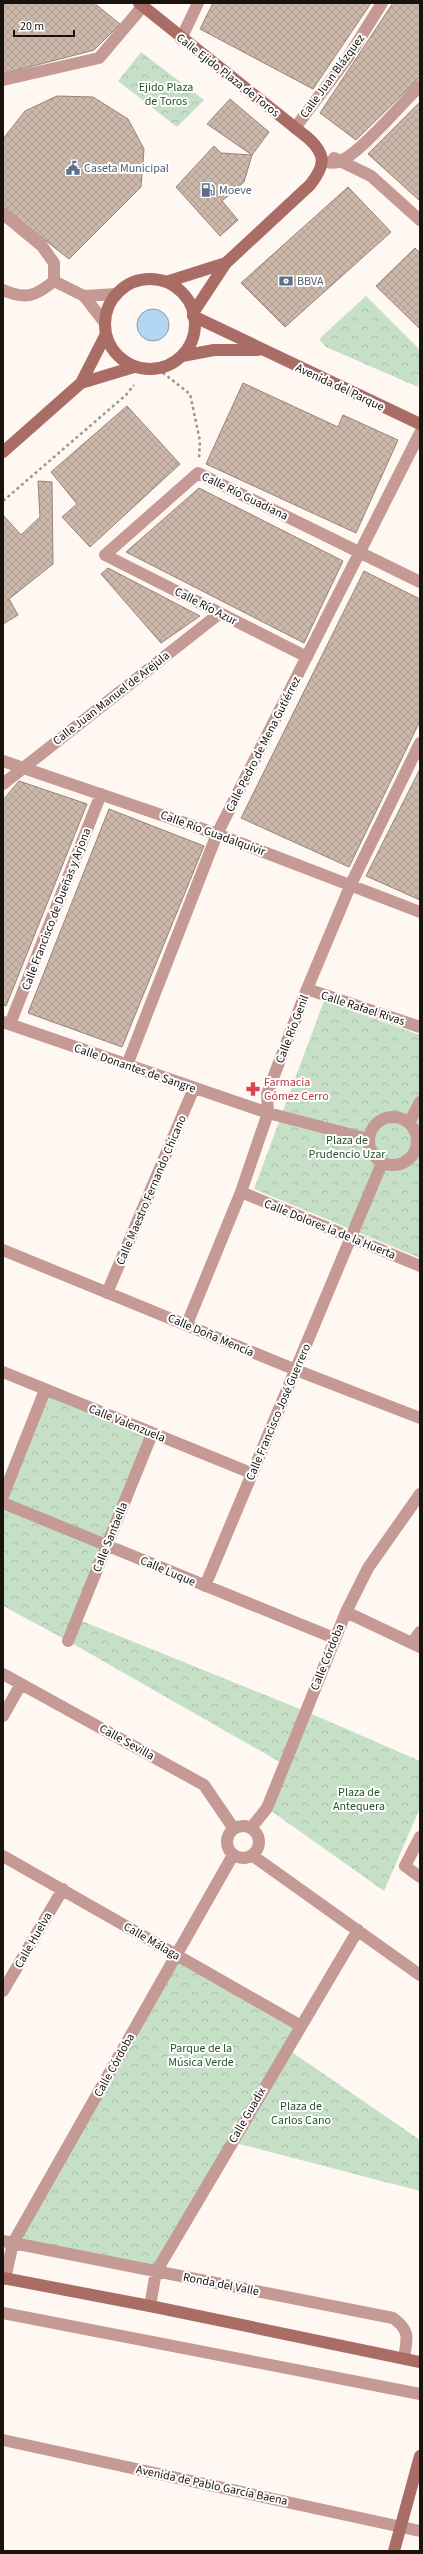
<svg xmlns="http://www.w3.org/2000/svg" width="423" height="2554" font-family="'Source Sans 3',sans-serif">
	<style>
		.park { fill: url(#park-crowns) }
		.water { fill: #b3d7f3; stroke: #859cae }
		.building { fill: url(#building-cross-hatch); stroke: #968376 }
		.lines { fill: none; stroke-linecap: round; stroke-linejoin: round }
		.path { stroke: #9e9690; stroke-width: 2.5; stroke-dasharray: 3 3; stroke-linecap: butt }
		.street { stroke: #c59a95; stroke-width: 12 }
		.secondary { stroke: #a96d66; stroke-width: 12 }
		.labels { text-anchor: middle; stroke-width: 4; stroke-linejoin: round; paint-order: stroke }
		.street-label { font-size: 12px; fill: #19120d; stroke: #fff }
		.park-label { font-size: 12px; fill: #25532a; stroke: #fff }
		.service-label { font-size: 12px; fill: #4e5e75; stroke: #fff; text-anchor: start }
		.health-label { font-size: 12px; fill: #be3a42; stroke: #fff; text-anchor: start }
	</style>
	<defs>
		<pattern id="park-crowns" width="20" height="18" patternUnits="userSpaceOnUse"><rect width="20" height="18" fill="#c6e0c7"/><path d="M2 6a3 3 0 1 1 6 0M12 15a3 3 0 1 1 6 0" fill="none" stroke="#aabfaa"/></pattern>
		<pattern id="building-cross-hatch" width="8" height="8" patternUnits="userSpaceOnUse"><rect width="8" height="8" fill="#ccb8ab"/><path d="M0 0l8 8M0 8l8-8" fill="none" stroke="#af9d92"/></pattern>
	</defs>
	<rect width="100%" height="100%" fill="#fff7f1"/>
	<path class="park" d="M141,52L204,100L177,127L118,81Z
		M366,296L420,350L418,387L326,347L319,339Z
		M324,1001L420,1035V1258L254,1189Z
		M45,1390L152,1434L77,1619L305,1711L420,1761V1808L384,1891L267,1808L285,1765L68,1641L3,1606V1496Z
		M177,1955L301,2026L286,2048L420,2140V2191L232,2142L156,2272L13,2243Z"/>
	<path class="water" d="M137 325a16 16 0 1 1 32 0a16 16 0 1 1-32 0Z"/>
	<path class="building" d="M3,3H94L120,24L94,50L3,74Z
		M213,3H371L313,89L200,29Z
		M393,3H420V77L356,140L320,113Z
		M57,96L93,97L128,119L144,149L141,187L69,259L3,207V139L25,111Z
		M230,99L269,132L252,155L207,124Z
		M420,102V201L368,154Z
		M214,146L221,153L252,155L244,182L222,201L238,220L220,236L176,187Z
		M348,187L391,232L285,327L241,283Z
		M415,248L420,253V329L376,286Z
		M243,383L338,427L343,415L398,440L356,533L206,464Z
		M127,406L180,464L90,547L62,517L77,504L51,472Z
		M38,481L52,482L53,564L9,599L18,615L3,624V515L21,535L40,517Z
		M199,488L343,561L304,643L126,552Z
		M108,568L200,616L161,643L101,574Z
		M364,571L420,599V721L349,867L241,818Z
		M420,769V900L366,876Z
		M19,781L87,804L6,1006L3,1005V800Z
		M109,809L204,846L122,1047L28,1013Z"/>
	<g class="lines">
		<path class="path" d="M158,369L190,394L200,441L199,458
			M3,501L126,395L134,385"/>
		<path class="street" d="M181,39L198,3
			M3,80L99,58L143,6
			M295,128L347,59L382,3
			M334,158L371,176L420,220
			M322,161C328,162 332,164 338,162C359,155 402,103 420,86
			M3,214L42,246L54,263V281
			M54,281L84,296L105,323
			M3,290C26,300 36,296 54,281
			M84,296L117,294
			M307,657L105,555L198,473L420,582
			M3,761L217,834L420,912
			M3,784L220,613
			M307,989L420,1027
			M3,1022L268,1113L368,1139
			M10,1024L101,794
			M127,1065L217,834L420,433
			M369 1141a24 24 0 1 1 48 0a24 24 0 1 1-48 0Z
			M409,1123L420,1102
			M241,1192L420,1266
			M3,1250L296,1370L420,1418
			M107,1293L194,1088
			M187,1324L241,1192L268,1113L267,1094L307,989L351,884L420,743
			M3,1372L251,1473
			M3,1496L45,1390
			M3,1503L334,1638
			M205,1586L382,1163
			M346,1612L420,1647
			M68,1641L152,1434
			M412,1643L420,1632
			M3,1674L204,1785L234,1829
			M3,1716L21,1684
			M227 1842a16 16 0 1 1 32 0a16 16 0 1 1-32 0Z
			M251,1828L267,1808L346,1612L368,1568L420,1494
			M420,1837L405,1866L420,1877
			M3,1856L301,2026
			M253,1856L420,1975
			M3,1991L63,1889
			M3,2241L393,2318C411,2331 407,2338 404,2358
			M5,2279L13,2243L233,1855
			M150,2306L156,2272L358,1930
			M3,2313L420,2394
			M3,2440L420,2531"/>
		<path class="secondary" d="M139,3L308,138C327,155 325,166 310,185L226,263L193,313
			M105 324a45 45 0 1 1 90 0a45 45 0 1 1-90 0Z
			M166,282L226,263
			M193,316L420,424
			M182,356L214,350H258
			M81,383L134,367
			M3,452L81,383L106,334
			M3,2278L150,2306L420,2362
			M394,2551L420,2456"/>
	</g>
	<defs>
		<symbol id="civic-bare" viewBox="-9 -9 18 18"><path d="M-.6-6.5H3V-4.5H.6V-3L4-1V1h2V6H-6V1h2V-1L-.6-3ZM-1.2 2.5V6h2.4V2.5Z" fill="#5c6f8a" stroke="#fff" stroke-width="2.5" paint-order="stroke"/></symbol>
		<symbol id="fuel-bare" viewBox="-9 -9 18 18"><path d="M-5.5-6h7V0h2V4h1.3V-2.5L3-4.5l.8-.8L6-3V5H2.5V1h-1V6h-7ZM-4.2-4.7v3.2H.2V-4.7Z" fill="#5c6f8a" stroke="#fff" stroke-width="2.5" paint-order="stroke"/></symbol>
		<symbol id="bank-bare" viewBox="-9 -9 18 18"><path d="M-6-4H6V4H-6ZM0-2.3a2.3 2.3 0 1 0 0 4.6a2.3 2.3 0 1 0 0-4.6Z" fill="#5c6f8a" stroke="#fff" stroke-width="2.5" paint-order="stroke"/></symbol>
		<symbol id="pharmacy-bare" viewBox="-9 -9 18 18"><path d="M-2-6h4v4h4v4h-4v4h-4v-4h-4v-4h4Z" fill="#e0444e" stroke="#fff" stroke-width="2.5" paint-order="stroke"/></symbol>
	</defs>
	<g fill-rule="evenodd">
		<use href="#civic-bare" x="63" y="158" width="20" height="20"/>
		<use href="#fuel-bare" x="198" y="180" width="20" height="20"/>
		<use href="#bank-bare" x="276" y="271" width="20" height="20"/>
		<use href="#pharmacy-bare" x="243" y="1079" width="20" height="20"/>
	</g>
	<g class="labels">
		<g class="street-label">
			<text transform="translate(228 75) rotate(38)" y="4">Calle Ejido Plaza de Toros</text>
			<text transform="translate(332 76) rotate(-54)" y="4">Calle Juan Blázquez</text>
			<text transform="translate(340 387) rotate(25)" y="4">Avenida del Parque</text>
			<text transform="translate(245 496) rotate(26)" y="4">Calle Río Guadiana</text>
			<text transform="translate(206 606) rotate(27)" y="4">Calle Río Azur</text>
			<text transform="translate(111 698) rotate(-38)" y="4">Calle Juan Manuel de Aréjula</text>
			<text transform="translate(263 744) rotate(-63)" y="4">Calle Pedro de Mena Gutiérrez</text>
			<text transform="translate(213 833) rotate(20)" y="4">Calle Río Guadalquivir</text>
			<text transform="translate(56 909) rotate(-69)" y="4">Calle Francisco de Dueñas y Arjona</text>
			<text transform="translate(363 1008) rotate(18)" y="4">Calle Rafael Rivas</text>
			<text transform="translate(292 1029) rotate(-69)" y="4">Calle Río Genil</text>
			<text transform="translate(135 1068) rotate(19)" y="4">Calle Donantes de Sangre</text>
			<text transform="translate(151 1190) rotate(-67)" y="4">Calle Maestro Fernando Chicano</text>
			<text transform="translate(330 1229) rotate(22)" y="4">Calle Dolores la de la Huerta</text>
			<text transform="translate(211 1335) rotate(23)" y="4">Calle Doña Mencía</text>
			<text transform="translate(278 1412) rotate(-67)" y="4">Calle Francisco José Guerrero</text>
			<text transform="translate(127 1423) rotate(22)" y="4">Calle Valenzuela</text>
			<text transform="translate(110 1537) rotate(-68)" y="4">Calle Santaella</text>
			<text transform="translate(168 1571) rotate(23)" y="4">Calle Luque</text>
			<text transform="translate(327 1657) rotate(-68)" y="4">Calle Córdoba</text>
			<text transform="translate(127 1742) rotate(29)" y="4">Calle Sevilla</text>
			<text transform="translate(33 1940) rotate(-60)" y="4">Calle Huelva</text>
			<text transform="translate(152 1941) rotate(30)" y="4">Calle Málaga</text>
			<text transform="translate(114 2065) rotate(-61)" y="4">Calle Córdoba</text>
			<text transform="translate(247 2115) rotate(-60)" y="4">Calle Guadix</text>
			<text transform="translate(221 2284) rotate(11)" y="4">Ronda del Valle</text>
			<text transform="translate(212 2485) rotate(12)" y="4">Avenida de Pablo García Baena</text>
		</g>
		<g class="park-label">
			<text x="166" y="91">Ejido Plaza<tspan x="166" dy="14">de Toros</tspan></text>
			<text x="347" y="1144">Plaza de<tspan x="347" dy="14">Prudencio Uzar</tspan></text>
			<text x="359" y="1796">Plaza de<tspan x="359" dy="14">Antequera</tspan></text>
			<text x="201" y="2052">Parque de la<tspan x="201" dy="14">Música Verde</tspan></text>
			<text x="301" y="2110">Plaza de<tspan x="301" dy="14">Carlos Cano</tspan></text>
		</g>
		<g class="service-label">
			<text x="84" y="172">Caseta Municipal</text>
			<text x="219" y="194">Moeve</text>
			<text x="297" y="285">BBVA</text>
		</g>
		<g class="health-label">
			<text x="264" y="1086">Farmacia<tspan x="264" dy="14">Gómez Cerro</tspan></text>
		</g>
	</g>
	<rect width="423" height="2554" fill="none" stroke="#19120d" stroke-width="8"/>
	<path d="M14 30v6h60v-6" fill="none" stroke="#19120d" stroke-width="2"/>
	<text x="20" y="30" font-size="12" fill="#19120d" stroke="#ffffff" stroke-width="3" paint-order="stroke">20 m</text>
</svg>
